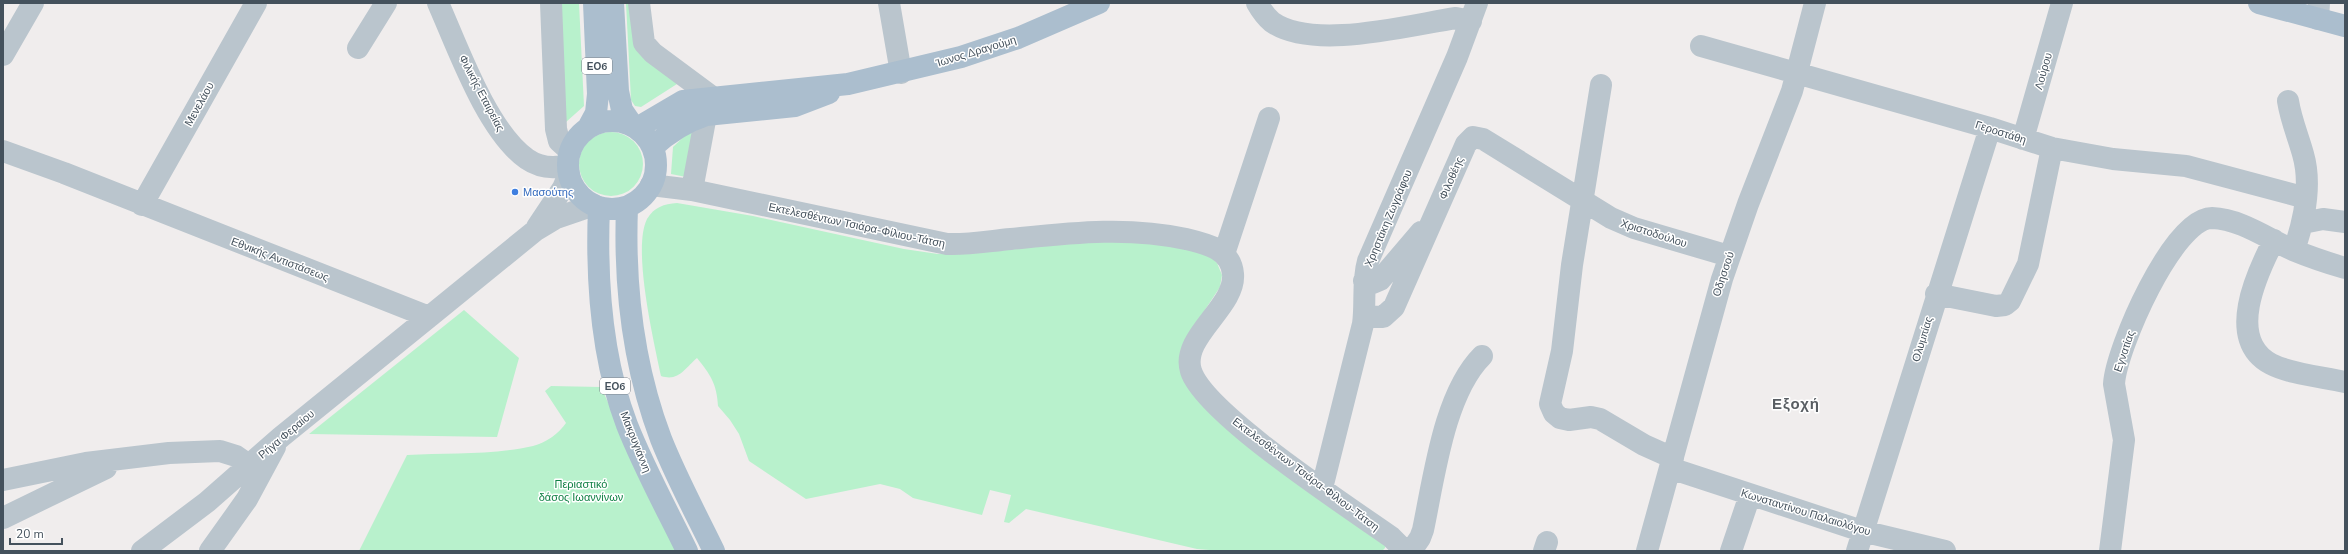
<svg xmlns="http://www.w3.org/2000/svg" width="2348" height="554" font-family="'Nunito Sans',sans-serif">
	<style>
		.green { fill: #b8f1cc }
		.lines { fill: none; stroke-linecap: round; stroke-linejoin: round }
		.minor { stroke: #bac5cd; stroke-width: 22 }
		.major { stroke: #abbece; stroke-width: 22 }
		.shop-dot { fill: #3f7fe0; stroke: #fff; stroke-width: 1.5 }
		.labels { text-anchor: middle; stroke-width: 3; stroke-linejoin: round; paint-order: stroke }
		.shield { fill: #fff; stroke: #7c858d; stroke-width: 1 }
		.shield-label { font-size: 10px; font-weight: bold; fill: #44515c }
		.street-label { font-size: 11px; fill: #44515c; stroke: #fff }
		.shop-label { font-size: 11px; fill: #366cbe; stroke: #fff; text-anchor: start }
		.park-label { font-size: 11px; fill: #118045; stroke: #fff }
		.district-label { font-size: 15px; font-weight: bold; letter-spacing: 1px; fill: #595e63; stroke: #fff }
	</style>
	<rect width="100%" height="100%" fill="#f0eded"/>
	<path class="green" d="M558,3H579L584,106L566,122Z
		M626,3H633L677,84L641,107L635,106L631,100Z
		M690,131H698L686,177L671,174L673,147Z
		M579 164a32 32 0 1 1 64 0a32 32 0 1 1-64 0Z
		M677,203L753,216L904,249L938,254H959L1069,239L1170,243L1212,257L1217,263L1222,275L1220,287L1189,334L1181,349L1179,362L1180,371L1385,543V548L1382,551H1222L1197,549L1026,509L1009,523L1004,522L1011,495L990,490L982,515L913,498L900,489L880,484L806,499L749,461L739,434L730,420L718,406C717,384 710,374 697,358C685,368 679,382 661,376C654,342 632,249 647,219C654,207 664,204 677,203Z
		M464,310L519,358L497,437L309,434Z
		M551,386L601,387L676,551H359L407,455C447,453 494,455 533,446C546,443 559,433 566,423L545,391Z"/>
	<g class="lines">
		<path class="minor" d="M438,3C458,48 487,131 527,159C540,168 553,169 568,165
			M551,3L556,129L559,141L570,151
			M639,3L644,43L653,53L711,96
			M889,3L901,73
			M1257,3C1261,10 1266,17 1272,22C1313,51 1409,25 1456,18L1471,21
			M2318,19L2319,3
			M1701,46L1990,128L2052,148L2113,159L2186,166L2306,198
			M358,48L386,3
			M3,55L33,3
			M1601,85L1572,265L1562,351L1550,404L1554,413L1560,418L1569,420L1591,417L1600,419L1644,445L1673,458
			M2288,101C2291,120 2298,136 2303,154C2312,185 2304,221 2294,250
			M2023,139L2062,3
			M3,151L64,173L429,317L536,230L556,218L594,205
			M651,185L692,190L947,244C968,245 989,241 1011,239C1070,233 1127,226 1186,239C1207,244 1231,249 1233,274C1236,307 1180,337 1191,371C1205,414 1350,508 1391,537L1405,551
			M692,190L706,115
			M142,205L256,3
			M2303,223L2323,219L2345,222
			M537,227L563,188L569,174
			M2274,240C2257,273 2225,340 2271,364C2290,374 2323,377 2345,382
			M1224,254L1269,118
			M1364,281L1373,283L1380,280L1421,232
			M1936,294L1996,306L2005,305L2010,301L2028,264L2052,148
			M1364,316L1383,317L1394,307L1466,144L1473,137L1483,139L1611,218L1634,228L1729,256
			M1670,468L1862,531L1945,551
			M3,480L86,463L169,453L220,451L236,456L249,465
			M1322,488L1363,324C1366,303 1362,282 1368,261L1457,57L1477,3
			M3,518L106,468
			M142,551L207,502L281,437L429,317
			M210,551L247,499L275,447
			M1411,551L1420,538L1423,530C1434,478 1444,394 1482,356
			M1544,551L1547,542
			M1647,551L1722,279L1748,204L1792,91L1815,3
			M1731,551L1750,495
			M1857,551L1990,128
			M2110,551L2124,440L2114,384C2116,349 2173,218 2212,218C2241,219 2268,239 2293,250C2310,257 2328,263 2345,268"/>
		<path class="major" d="M613,3L618,91L622,110L633,126
			M2259,3L2345,26
			M568 165a44 44 0 1 1 88 0a44 44 0 1 1-88 0Z
			M589,126L596,113L598,94L594,3
			M637,128L683,101L848,84L961,57L1018,38L1099,3
			M653,147C669,132 685,122 706,115L795,106L829,93
			M599,207C596,280 601,357 627,425C644,468 667,510 687,551
			M627,207C624,286 633,365 661,439C676,477 696,514 714,551"/>
	</g>
	<circle class="shop-dot" cx="515" cy="192" r="4"/>
	<g class="labels">
		<g class="shield">
			<rect x="582" y="58" width="30" height="16" rx="3"/>
			<rect x="600" y="378" width="30" height="16" rx="3"/>
		</g>
		<g class="shield-label">
			<text x="597" y="70">ΕΟ6</text>
			<text x="615" y="390">ΕΟ6</text>
		</g>
		<g class="street-label">
			<text transform="translate(976 51) rotate(-17)" y="4">Ίωνος Δραγούμη</text>
			<text transform="translate(2043 71) rotate(-74)" y="4">Λούρου</text>
			<text transform="translate(482 93) rotate(62)" y="4">Φιλικής Εταιρείας</text>
			<text transform="translate(199 104) rotate(-61)" y="4">Μενελάου</text>
			<text transform="translate(2001 132) rotate(18)" y="4">Γεροστάθη</text>
			<text transform="translate(1451 178) rotate(-67)" y="4">Φιλοθέης</text>
			<text transform="translate(1388 218) rotate(-67)" y="4">Χρηστάκη Ζωγράφου</text>
			<text transform="translate(857 225) rotate(12)" y="4">Εκτελεσθέντων Τσιάρα-Φίλιου-Τάτση</text>
			<text transform="translate(1654 233) rotate(18)" y="4">Χριστοδούλου</text>
			<text transform="translate(280 259) rotate(21)" y="4">Εθνικής Αντιστάσεως</text>
			<text transform="translate(1723 274) rotate(-72)" y="4">Οδησσού</text>
			<text transform="translate(1922 339) rotate(-73)" y="4">Ολυμπίας</text>
			<text transform="translate(2124 351) rotate(-71)" y="4">Εγνατίας</text>
			<text transform="translate(286 434) rotate(-40)" y="4">Ρήγα Φεραίου</text>
			<text transform="translate(636 442) rotate(68)" y="4">Μακρυγιάννη</text>
			<text transform="translate(1306 474) rotate(37)" y="4">Εκτελεσθέντων Τσιάρα-Φίλιου-Τάτση</text>
			<text transform="translate(1806 512) rotate(17)" y="4">Κωνσταντίνου Παλαιολόγου</text>
		</g>
		<g class="shop-label">
			<text x="523" y="196">Μασούτης</text>
		</g>
		<g class="park-label">
			<text x="581" y="488">Περιαστικό<tspan x="581" dy="13">δάσος Ιωαννίνων</tspan></text>
		</g>
		<g class="district-label">
			<text x="1796" y="409">Εξοχή</text>
		</g>
	</g>
	<rect width="2348" height="554" fill="none" stroke="#44515c" stroke-width="8"/>
	<path d="M10 538v6h52v-6" fill="none" stroke="#44515c" stroke-width="2"/>
	<text x="16" y="538" font-size="12" fill="#44515c" stroke="#ffffff" stroke-width="3" paint-order="stroke">20 m</text>
</svg>
